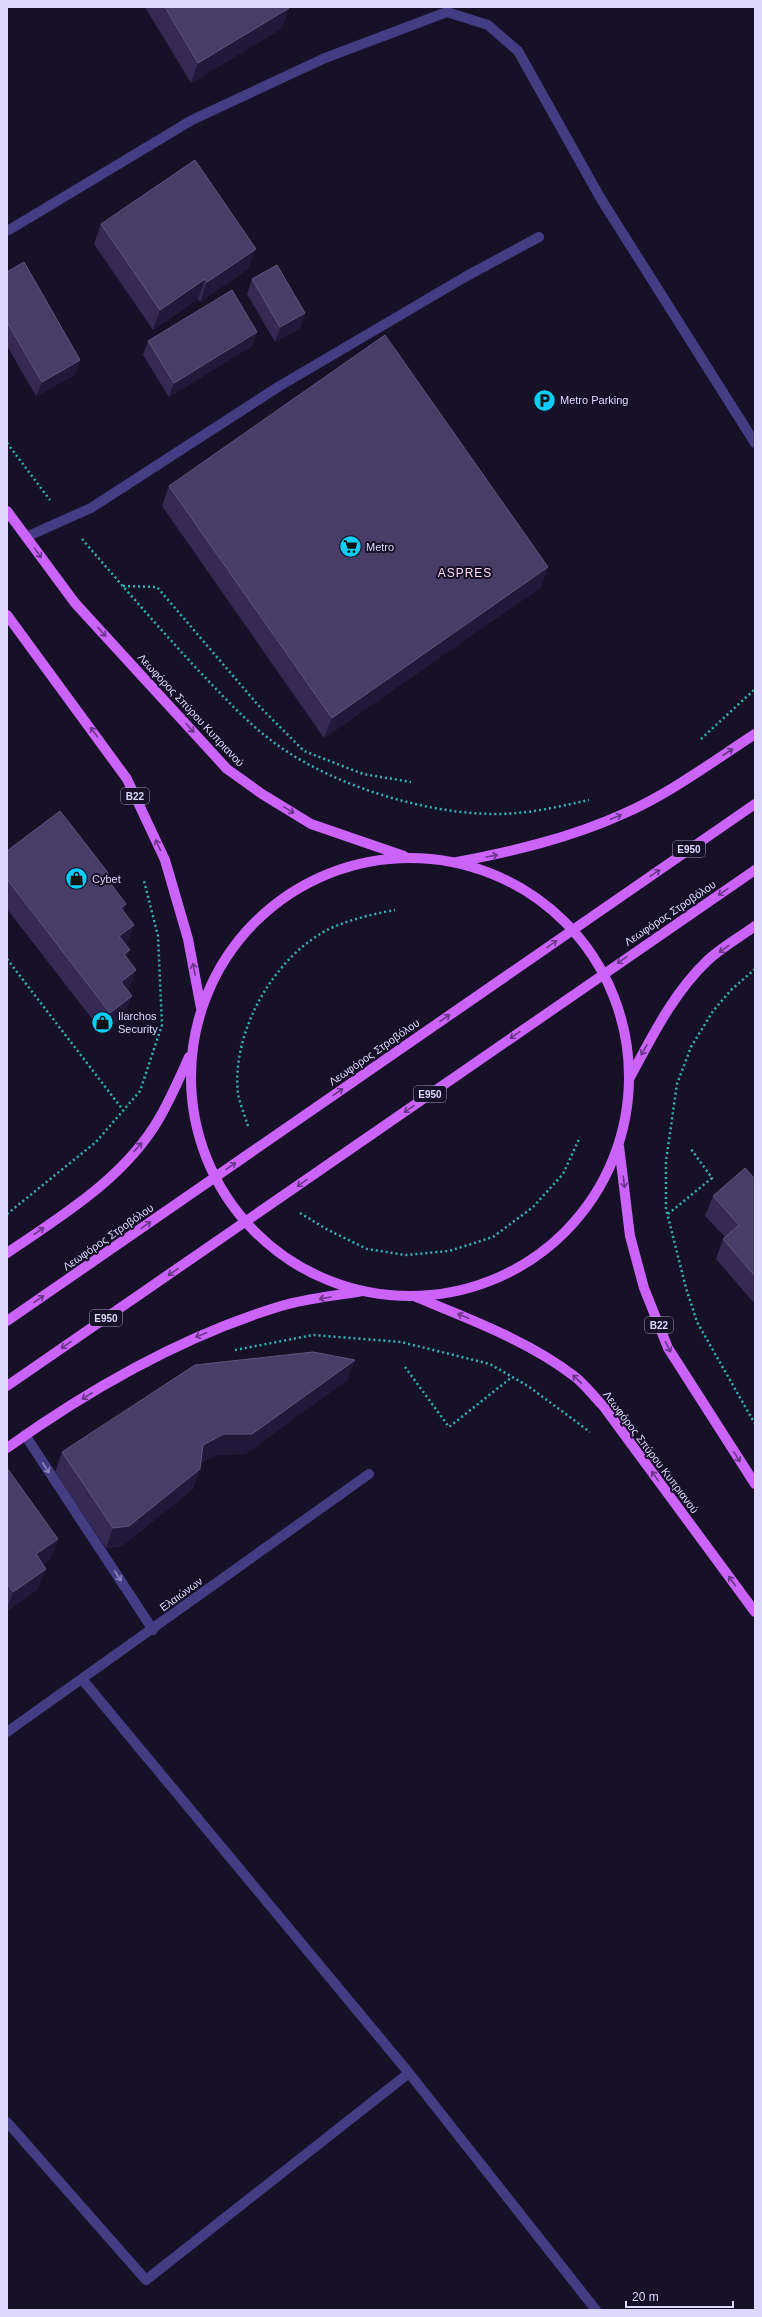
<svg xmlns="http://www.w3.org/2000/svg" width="762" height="2317" font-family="Helvetica,sans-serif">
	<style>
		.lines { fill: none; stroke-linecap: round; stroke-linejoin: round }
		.path { stroke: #34b4b5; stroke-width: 2.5; stroke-dasharray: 2 3; stroke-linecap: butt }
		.minor { stroke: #453d84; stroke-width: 10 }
		.major { stroke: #cc63f9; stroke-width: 10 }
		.wall { fill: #362a54 }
		.shaded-wall { fill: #21183a }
		.building { fill: #483d66; stroke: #60557e }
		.oneway { stroke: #683686 }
		.oneway2 { stroke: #8a83bb }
		.labels { text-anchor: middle; stroke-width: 4; stroke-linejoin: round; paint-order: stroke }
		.shield { fill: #161127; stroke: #a39cbe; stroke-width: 1 }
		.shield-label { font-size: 10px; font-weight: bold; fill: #dfd8fe }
		.poi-label { font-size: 11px; fill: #dfd8fe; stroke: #161127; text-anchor: start }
		.street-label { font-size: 11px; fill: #dfd8fe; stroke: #161127 }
		.neighbourhood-label { font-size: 12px; letter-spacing: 1px; fill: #fedaee; stroke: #161127 }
	</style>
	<rect width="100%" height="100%" fill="#161127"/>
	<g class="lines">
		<path class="path" d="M7,443L50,500
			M82,539C120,583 158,627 198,670C223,696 247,723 276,744C336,788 442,820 517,813C541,811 566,805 589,800
			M123,586L157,587L258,705L304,751L363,774L411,782
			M701,739L755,689
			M7,959L123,1110
			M755,969L731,990L713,1011L691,1047L677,1084L666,1161V1209L686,1288L697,1322L755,1424
			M248,1126C245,1116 240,1104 238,1094C231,1031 275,955 331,928C352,919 373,914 395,910
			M300,1213L328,1230L367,1249L406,1255L449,1251L493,1237L533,1207L563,1174L580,1137
			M7,1214L96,1142L140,1091L162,1025L158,936L144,881
			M668,1214L712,1178L691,1149
			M235,1350L313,1335L401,1342L490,1364L528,1386L590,1432
			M405,1367L449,1427L512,1377"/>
		<path class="minor" d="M9,230L192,120L325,58L447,12L488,25L518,51L601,199L755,443
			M26,537L91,508L278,387L465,277L539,237
			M25,1435L153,1630
			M82,1679L409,2073L596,2310
			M7,1732L369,1474
			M7,2122L146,2280L409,2073"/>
		<path class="major" d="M7,511L75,603L227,769L262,794L311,824L404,856
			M7,615L127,779L165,860L188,939L201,1008
			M191 1077a219 219 0 1 1 438 0a219 219 0 1 1-438 0Z
			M457,862C514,851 570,838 623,814C669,794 712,762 755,734
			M629,1079C652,1037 673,993 708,960C722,947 740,937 755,926
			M619,1146L630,1236L644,1288L668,1348L755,1484
			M7,1253C63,1215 126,1177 160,1117C171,1098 180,1077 189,1057
			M416,1297C469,1319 529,1341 574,1376C585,1384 594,1397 604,1407L755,1612
			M7,1321L755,804
			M7,1386L755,870
			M7,1448C91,1388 182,1336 281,1306C307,1298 335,1296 362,1291"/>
	</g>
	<path class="wall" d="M145,7H289V8L282,28L191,83Z
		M101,224L248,269L200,302L198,299L153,330L94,244Z
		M7,272L80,360L75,375L36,396L7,346Z
		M252,279L305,313L300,328L275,342L247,294Z
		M257,332L252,346L169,397L143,355L148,341Z
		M169,486L548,567L541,587L324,738L162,506Z
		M7,851L109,874L107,879L126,904L123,912L134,925L126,945L129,990L128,991L125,1016L103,1033L7,909Z
		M755,1179V1304L716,1259L723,1239L725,1237L705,1216L713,1196Z
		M355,1360L347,1380L245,1454L216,1455L201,1463L193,1489L122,1546L106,1548L55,1472L62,1452Z
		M7,1468L58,1539L50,1559L43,1564L38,1589L7,1611Z"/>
	<path class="shaded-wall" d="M289,8L282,28L191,83L198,63Z
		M256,249L248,269L200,302L207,282Z
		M205,279L198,299L153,330L160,310Z
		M305,313L300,328L275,342L280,327Z
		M257,332L252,346L169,397L174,383Z
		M80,360L75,375L36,396L42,382Z
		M548,567L541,587L324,738L332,718Z
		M109,874L102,894L105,876Z
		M126,904L119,924L121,908Z
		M134,925L126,945L119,936Z
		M130,950L123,970L124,954Z
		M136,970L129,990L114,1002L121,982Z
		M132,996L125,1016L103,1033L110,1013Z
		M355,1360L347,1380L245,1454L216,1455L196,1465L203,1445Z
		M200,1469L193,1489L122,1546L106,1548L113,1528Z
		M58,1539L50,1559L28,1575L36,1554Z
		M46,1569L38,1589L7,1611V1608L13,1592Z"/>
	<path class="building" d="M165,7H289V8L198,63Z
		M195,160L256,249L207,282L205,279L160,310L101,224Z
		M24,262L80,360L42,382L7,322V272Z
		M277,265L305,313L280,327L252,279Z
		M232,290L257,332L174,383L148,341Z
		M385,335L548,567L332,718L169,486Z
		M60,811L109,874L105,876L126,904L121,908L134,925L119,936L130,950L124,954L136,970L121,982L132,996L110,1013L7,879V851Z
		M745,1168L755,1179V1276L723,1239L739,1225L713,1196Z
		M313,1352L355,1360L252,1434H224L203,1445L200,1469L129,1526L113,1528L62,1452L195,1365Z
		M7,1468L58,1539L36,1554L46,1569L13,1592L7,1583Z"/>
	<defs><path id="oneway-shaft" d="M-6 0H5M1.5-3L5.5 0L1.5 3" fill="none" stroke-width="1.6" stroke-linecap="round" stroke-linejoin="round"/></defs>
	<g class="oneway">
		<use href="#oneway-shaft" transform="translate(38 553) rotate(54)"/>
		<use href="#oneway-shaft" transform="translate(102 632) rotate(48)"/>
		<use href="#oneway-shaft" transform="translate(190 728) rotate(48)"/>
		<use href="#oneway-shaft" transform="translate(94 732) rotate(-126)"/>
		<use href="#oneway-shaft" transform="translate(728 752) rotate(-33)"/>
		<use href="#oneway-shaft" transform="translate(289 810) rotate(31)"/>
		<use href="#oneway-shaft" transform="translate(616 817) rotate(-22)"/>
		<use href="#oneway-shaft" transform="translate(158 845) rotate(-115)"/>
		<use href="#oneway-shaft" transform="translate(492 856) rotate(-10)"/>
		<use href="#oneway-shaft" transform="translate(655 873) rotate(-34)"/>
		<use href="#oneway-shaft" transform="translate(723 892) rotate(146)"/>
		<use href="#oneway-shaft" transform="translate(552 944) rotate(-35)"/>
		<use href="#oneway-shaft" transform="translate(724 949) rotate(144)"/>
		<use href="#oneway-shaft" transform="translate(622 960) rotate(145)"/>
		<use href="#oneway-shaft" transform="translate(194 969) rotate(-101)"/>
		<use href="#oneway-shaft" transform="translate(445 1018) rotate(-35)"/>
		<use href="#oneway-shaft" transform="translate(515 1035) rotate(145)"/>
		<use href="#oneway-shaft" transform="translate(644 1050) rotate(119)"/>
		<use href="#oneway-shaft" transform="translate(338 1092) rotate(-35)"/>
		<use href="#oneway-shaft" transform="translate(409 1109) rotate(145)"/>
		<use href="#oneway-shaft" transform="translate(138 1147) rotate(-48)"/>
		<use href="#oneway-shaft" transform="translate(231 1166) rotate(-35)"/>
		<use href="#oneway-shaft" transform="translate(624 1182) rotate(83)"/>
		<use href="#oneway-shaft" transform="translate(302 1183) rotate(145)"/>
		<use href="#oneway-shaft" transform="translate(146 1225) rotate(-35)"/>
		<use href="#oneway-shaft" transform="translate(39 1231) rotate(-35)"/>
		<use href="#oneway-shaft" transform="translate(173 1272) rotate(145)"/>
		<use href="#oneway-shaft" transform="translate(325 1298) rotate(170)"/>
		<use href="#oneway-shaft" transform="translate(39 1299) rotate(-35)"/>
		<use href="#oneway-shaft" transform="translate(463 1316) rotate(-157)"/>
		<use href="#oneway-shaft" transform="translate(201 1335) rotate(158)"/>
		<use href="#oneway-shaft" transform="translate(66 1345) rotate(145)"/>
		<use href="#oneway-shaft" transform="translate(668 1347) rotate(63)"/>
		<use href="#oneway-shaft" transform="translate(577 1379) rotate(-137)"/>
		<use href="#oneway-shaft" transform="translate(87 1396) rotate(148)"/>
		<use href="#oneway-shaft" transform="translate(737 1457) rotate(58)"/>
		<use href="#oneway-shaft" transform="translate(655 1476) rotate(-126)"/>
		<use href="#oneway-shaft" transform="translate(732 1581) rotate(-126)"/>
	</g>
	<g class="oneway2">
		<use href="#oneway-shaft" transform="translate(46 1468) rotate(57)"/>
		<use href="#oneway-shaft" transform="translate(118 1576) rotate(57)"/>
	</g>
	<defs>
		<symbol id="parking-disc" viewBox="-11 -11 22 22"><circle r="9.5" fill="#0ccdf6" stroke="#161127"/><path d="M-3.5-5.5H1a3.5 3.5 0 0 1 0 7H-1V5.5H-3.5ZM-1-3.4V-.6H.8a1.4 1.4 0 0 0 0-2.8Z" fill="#111"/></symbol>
		<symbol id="supermarket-disc" viewBox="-11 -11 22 22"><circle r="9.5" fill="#0ccdf6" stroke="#161127"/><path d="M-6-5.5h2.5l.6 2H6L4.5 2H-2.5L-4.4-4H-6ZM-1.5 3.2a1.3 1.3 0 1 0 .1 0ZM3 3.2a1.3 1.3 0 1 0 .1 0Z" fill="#111"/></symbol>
		<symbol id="shop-disc" viewBox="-11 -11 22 22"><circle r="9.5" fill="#0ccdf6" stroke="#161127"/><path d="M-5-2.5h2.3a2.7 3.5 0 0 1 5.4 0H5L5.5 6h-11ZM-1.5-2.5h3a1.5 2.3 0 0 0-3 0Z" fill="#111"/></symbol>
	</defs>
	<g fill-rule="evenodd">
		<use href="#parking-disc" x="532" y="388" width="25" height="25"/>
		<use href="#supermarket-disc" x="338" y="534" width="25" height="25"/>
		<use href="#shop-disc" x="64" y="866" width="25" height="25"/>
		<use href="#shop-disc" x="90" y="1010" width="25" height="25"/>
	</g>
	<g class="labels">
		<g class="shield">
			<rect x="121" y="788" width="28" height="16" rx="3"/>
			<rect x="673" y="841" width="32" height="16" rx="3"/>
			<rect x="414" y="1086" width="32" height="16" rx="3"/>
			<rect x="90" y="1310" width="32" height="16" rx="3"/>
			<rect x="645" y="1317" width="28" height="16" rx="3"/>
		</g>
		<g class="shield-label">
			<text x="135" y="800">B22</text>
			<text x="689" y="853">E950</text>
			<text x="430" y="1098">E950</text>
			<text x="106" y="1322">E950</text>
			<text x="659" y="1329">B22</text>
		</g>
		<g class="poi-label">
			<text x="560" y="404">Metro Parking</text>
			<text x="366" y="551">Metro</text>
			<text x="92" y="883">Cybet</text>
			<text x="118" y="1020">Ilarchos<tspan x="118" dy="13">Security</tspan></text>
		</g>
		<g class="street-label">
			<text transform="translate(191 710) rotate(47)" y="4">Λεωφόρος Σπύρου Κυπριανού</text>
			<text transform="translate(670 913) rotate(-34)" y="4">Λεωφόρος Στροβόλου</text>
			<text transform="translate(374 1052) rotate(-35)" y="4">Λεωφόρος Στροβόλου</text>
			<text transform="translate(108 1237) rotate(-35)" y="4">Λεωφόρος Στροβόλου</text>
			<text transform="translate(651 1452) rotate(53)" y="4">Λεωφόρος Σπύρου Κυπριανού</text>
			<text transform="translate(181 1594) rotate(-36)" y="4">Ελαιώνων</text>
		</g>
		<g class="neighbourhood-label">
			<text x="465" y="577">ASPRES</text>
		</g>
	</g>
	<rect width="762" height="2317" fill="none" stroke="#dfd8fe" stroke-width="16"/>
	<path d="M626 2301v6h107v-6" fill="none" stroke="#dfd8fe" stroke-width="2"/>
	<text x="632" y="2301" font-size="12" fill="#dfd8fe" stroke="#161127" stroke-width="3" paint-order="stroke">20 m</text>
</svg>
